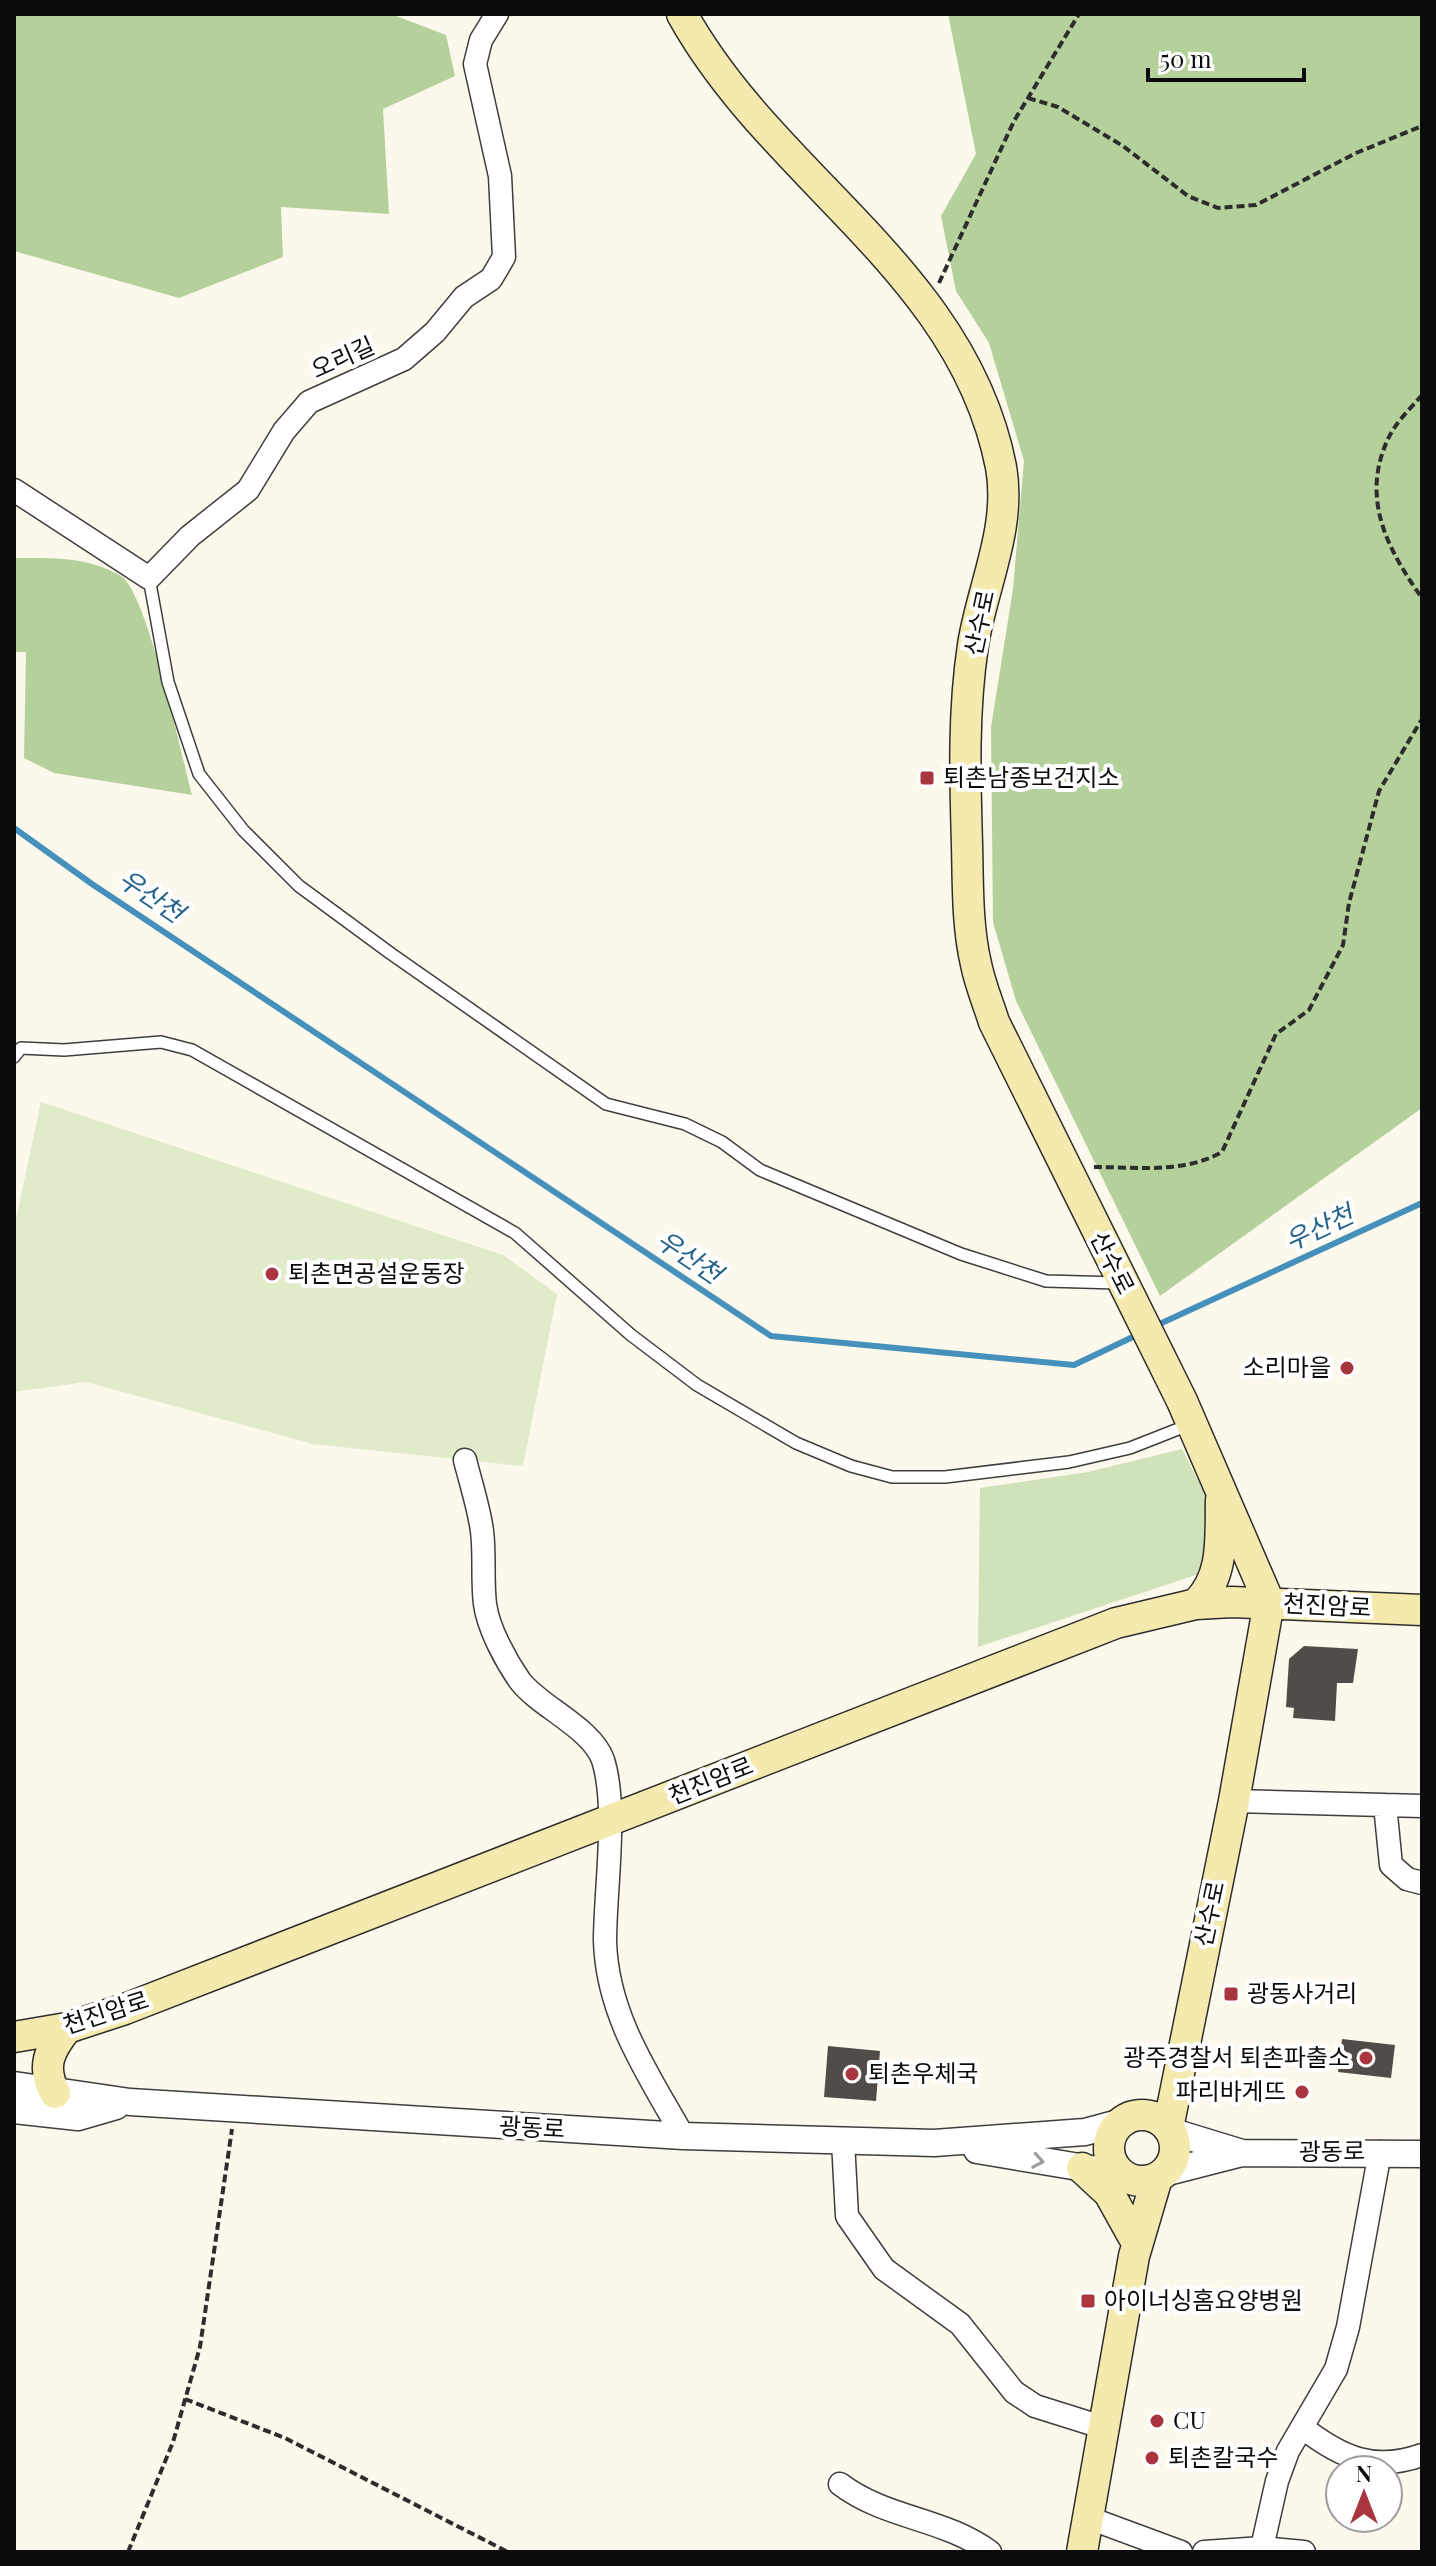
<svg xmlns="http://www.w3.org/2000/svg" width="1436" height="2566" font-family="'Playfair Display','Noto Sans KR',serif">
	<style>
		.green { fill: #d0e2b9 }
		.forest { fill: #b5d19b }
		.pitch { fill: #e0ebca }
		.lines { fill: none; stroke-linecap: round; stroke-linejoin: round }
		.stream { stroke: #4691bc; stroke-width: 6 }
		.building { fill: #524c49 }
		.service-casing { stroke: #3e3e3e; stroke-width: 14 }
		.minor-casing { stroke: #3e3e3e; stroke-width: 25 }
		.tertiary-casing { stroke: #3e3e3e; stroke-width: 29 }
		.secondary-casing { stroke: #2d2d2d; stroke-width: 33 }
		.path { stroke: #2d2d2d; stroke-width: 4; stroke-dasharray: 8 4; stroke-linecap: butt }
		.service { stroke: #fff; stroke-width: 11 }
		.minor { stroke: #fff; stroke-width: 22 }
		.tertiary { stroke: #fff; stroke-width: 26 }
		.secondary { stroke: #f5eaae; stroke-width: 30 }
		.oneway { stroke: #9d9d9d }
		.poi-dot { fill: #a9353e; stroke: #fff; stroke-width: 3 }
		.labels { text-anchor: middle; stroke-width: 8; stroke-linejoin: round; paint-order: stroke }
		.street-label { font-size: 24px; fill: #0b0b0b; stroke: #fff }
		.poi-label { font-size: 24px; fill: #0b0b0b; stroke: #fff; text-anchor: start }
		.water-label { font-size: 26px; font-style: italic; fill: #24628c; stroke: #fff }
	</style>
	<rect width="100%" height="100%" fill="#fcf8eb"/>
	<path class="green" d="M1182,1449L1206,1496L1202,1573L978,1647L980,1488L1088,1472Z"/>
	<path class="forest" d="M14,14H391L446,35L455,76L383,109L389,214L281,207L283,257L179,298L14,251Z
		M948,14H1422V1108L1160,1296L1016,1001L993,922L991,727L1013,589L1024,461L989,343L956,291L941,216L976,154Z
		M14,558C52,558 87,556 121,576C147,592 182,757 192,795L54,773L24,758L26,652H14Z"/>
	<path class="pitch" d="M41,1102L503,1255L557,1294L523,1466L313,1444L86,1382L14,1392V1228Z"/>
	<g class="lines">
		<path class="stream" d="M14,828L92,884L771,1336L1074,1365L1139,1334
			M1153,1327L1422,1203"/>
	</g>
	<path class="building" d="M1304,1646L1358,1649L1353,1683H1337L1335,1721L1293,1718L1294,1708L1286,1707L1289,1659Z
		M1342,2039L1395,2045L1391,2078L1338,2072Z
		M828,2046L880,2051L876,2101L824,2097Z"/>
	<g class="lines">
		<defs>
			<path id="service" d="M149,578L168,682L199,774L243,830L299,886L390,953L606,1104L685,1124L722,1142L760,1170L961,1254L1046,1281L1118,1283
				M14,1057L21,1048L64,1050L161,1042L192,1050L515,1233L631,1335L697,1385L796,1443L851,1466L892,1477H945L1069,1462L1130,1448L1191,1424"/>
			<path id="minor" d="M14,490L149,578L190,536L248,490L284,431L309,402L404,359L435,332L464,297L491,279L504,257L500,176L475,64L481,40L497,14
				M465,1460C471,1484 479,1508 482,1531C485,1555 482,1580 485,1604C488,1628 506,1661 520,1681C540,1707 592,1728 603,1760C618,1807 605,1890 605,1941C607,2015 648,2074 683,2136
				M1234,1801L1422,1806
				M1385,1805L1391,1865L1407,1879L1422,1883
				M843,2141L847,2216L884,2269L960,2324L1014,2392L1035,2406L1105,2428
				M1303,2428C1342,2458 1374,2472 1422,2455
				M840,2484C886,2519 944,2518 990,2552
				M1089,2518L1181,2552
				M1204,2552L1262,2548L1304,2552
				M1261,2552L1277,2481L1288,2451L1336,2369L1348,2327L1380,2152"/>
			<path id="tertiary" d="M14,2085L130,2102L683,2136L934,2143L1085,2132L1122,2122
				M14,2110L78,2117L116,2106
				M1170,2131L1242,2153
				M977,2150L1121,2174
				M1164,2173L1242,2153L1422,2154"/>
			<path id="secondary" d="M682,14C773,179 963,271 1001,467C1012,528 982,587 973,645C963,712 965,777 967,844C968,883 967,926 976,964C980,984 988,1003 994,1022L1182,1401L1269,1602L1234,1801L1168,2128
				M1196,1604C1225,1576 1220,1538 1221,1500
				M14,2037L67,2028L125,2009L1116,1623L1196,1604L1232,1602L1422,1610
				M55,2093C41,2067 49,2050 67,2028
				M1109 2148a33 33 0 1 1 66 0a33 33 0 1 1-66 0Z
				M1082,2168L1109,2193L1133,2236
				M1082,2552L1134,2256L1157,2178"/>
		</defs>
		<use href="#service" class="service-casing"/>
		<use href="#minor" class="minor-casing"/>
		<use href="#tertiary" class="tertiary-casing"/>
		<use href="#secondary" class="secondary-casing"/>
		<path class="path" d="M1028,98L1058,107L1123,146L1188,196L1218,208L1256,205L1356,153L1422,126
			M939,283L1014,121L1079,14
			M1422,395C1411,408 1395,423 1388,439C1360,499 1388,550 1422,598
			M1094,1167C1136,1167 1183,1174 1222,1152L1276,1034L1309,1010L1343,945L1349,903L1379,791L1422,719
			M185,2399L285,2438L508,2552
			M128,2552L173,2442L200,2347L232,2129"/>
		<use href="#service" class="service"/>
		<use href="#minor" class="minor"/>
		<use href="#tertiary" class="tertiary"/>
		<use href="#secondary" class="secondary"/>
	</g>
	<defs><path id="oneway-chevron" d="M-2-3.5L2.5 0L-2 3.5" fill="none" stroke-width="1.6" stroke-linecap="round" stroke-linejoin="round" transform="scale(2)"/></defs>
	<use class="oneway" href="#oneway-chevron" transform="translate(1038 2161) rotate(10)"/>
	<g class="poi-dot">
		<rect x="919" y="770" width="16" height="16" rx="4"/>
		<circle cx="272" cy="1274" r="8"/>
		<circle cx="1347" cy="1368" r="8"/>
		<rect x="1223" y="1986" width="16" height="16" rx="4"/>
		<circle cx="1366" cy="2058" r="8"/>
		<circle cx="852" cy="2074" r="8"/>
		<circle cx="1302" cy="2092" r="8"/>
		<rect x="1080" y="2293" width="16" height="16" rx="4"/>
		<circle cx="1157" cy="2421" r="8"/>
		<circle cx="1152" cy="2458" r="8"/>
	</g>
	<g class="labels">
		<g class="street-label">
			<text transform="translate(343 358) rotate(-24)" y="8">오리길</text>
			<text transform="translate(980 623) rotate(-78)" y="8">산수로</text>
			<text transform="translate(1112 1263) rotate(63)" y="8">산수로</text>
			<text transform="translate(1327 1606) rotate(3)" y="8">천진암로</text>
			<text transform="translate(711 1781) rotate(-22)" y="8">천진암로</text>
			<text transform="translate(1210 1914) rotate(-78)" y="8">산수로</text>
			<text transform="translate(106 2013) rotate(-18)" y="8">천진암로</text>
			<text transform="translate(532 2128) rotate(3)" y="8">광동로</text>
			<text transform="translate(1332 2152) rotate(-1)" y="8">광동로</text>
		</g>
		<g class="poi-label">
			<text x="943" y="786">퇴촌남종보건지소</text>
			<text x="288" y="1282">퇴촌면공설운동장</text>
			<text x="1331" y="1376" text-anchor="end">소리마을</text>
			<text x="1247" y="2002">광동사거리</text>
			<text x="1350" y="2066" text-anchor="end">광주경찰서 퇴촌파출소</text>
			<text x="868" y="2082">퇴촌우체국</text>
			<text x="1286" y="2100" text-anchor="end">파리바게뜨</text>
			<text x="1104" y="2309">아이너싱홈요양병원</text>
			<text x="1173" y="2429">CU</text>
			<text x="1168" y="2466">퇴촌칼국수</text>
		</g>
		<g class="water-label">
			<text transform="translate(151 896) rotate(34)" y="9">우산천</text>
			<text transform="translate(1319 1228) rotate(-25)" y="9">우산천</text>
			<text transform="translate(689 1257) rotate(34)" y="9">우산천</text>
		</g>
	</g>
	<rect width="1436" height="2566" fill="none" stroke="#0b0b0b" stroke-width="32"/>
	<g transform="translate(1364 2494)"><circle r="38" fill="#ffffff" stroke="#9d9d9d" stroke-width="2"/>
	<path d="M0-6L14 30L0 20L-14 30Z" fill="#a9353e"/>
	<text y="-12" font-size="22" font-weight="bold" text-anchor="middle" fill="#0b0b0b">N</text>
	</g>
	<path d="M1148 68v12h156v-12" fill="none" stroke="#0b0b0b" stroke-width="4"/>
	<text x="1160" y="68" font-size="24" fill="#0b0b0b" stroke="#ffffff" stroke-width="6" paint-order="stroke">50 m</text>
</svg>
